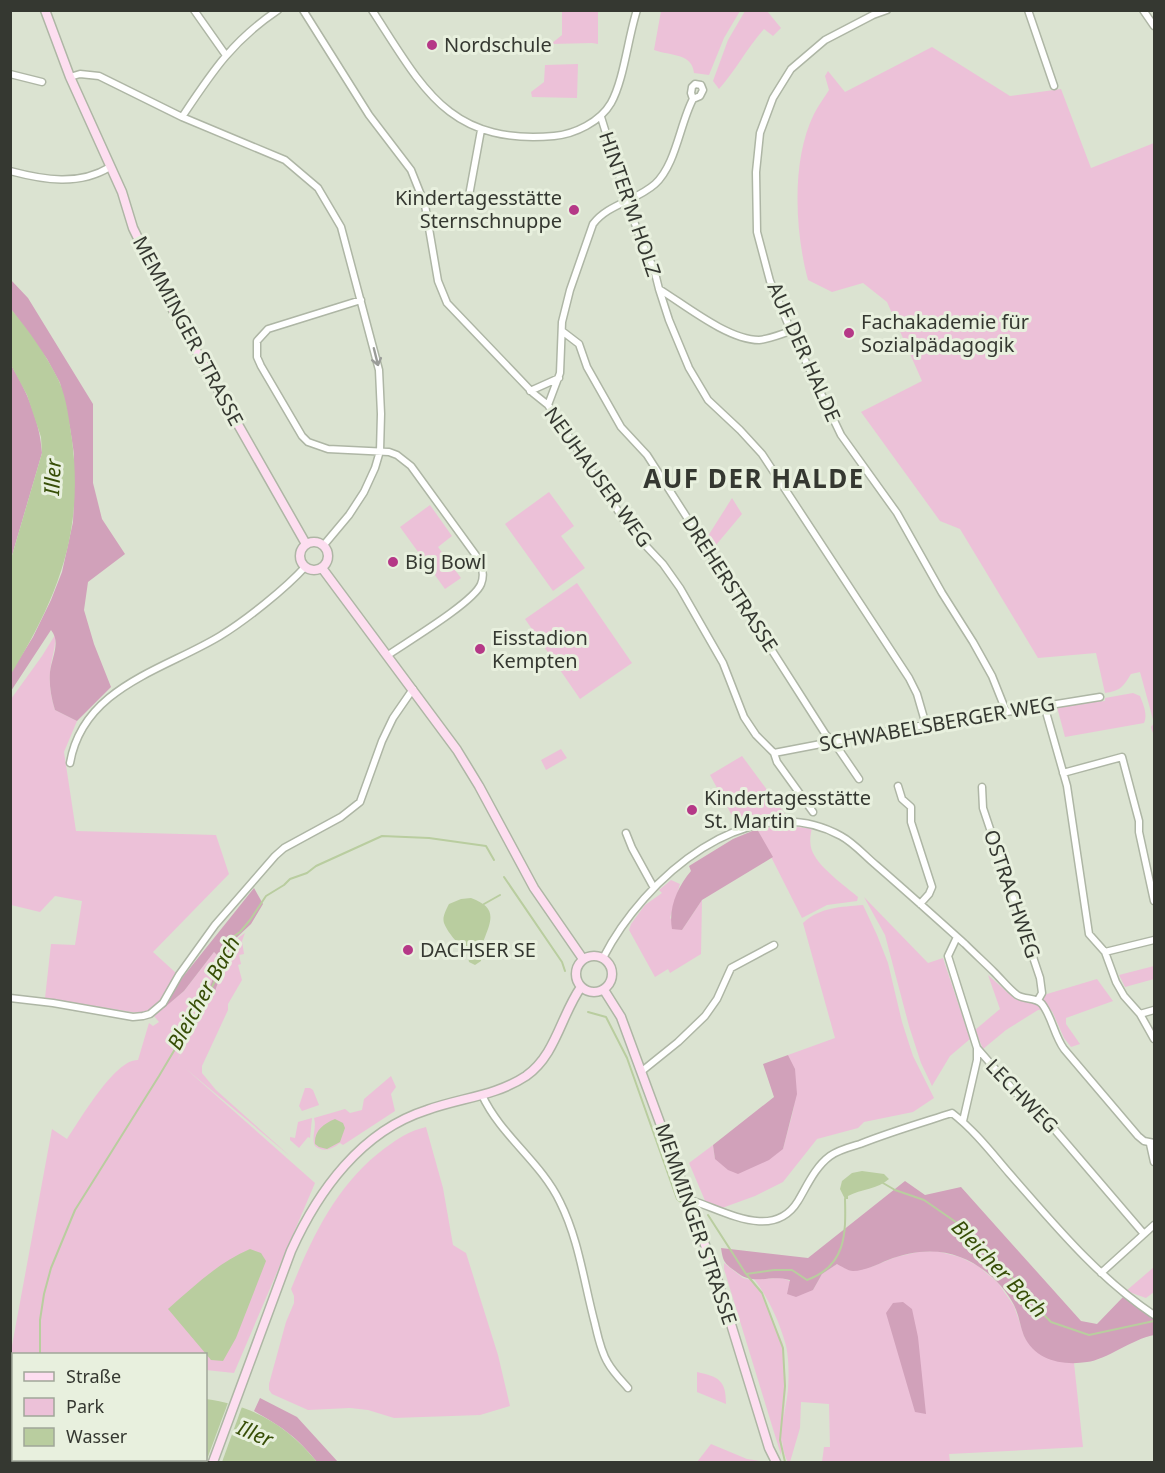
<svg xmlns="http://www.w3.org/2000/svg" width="1165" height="1473" font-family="'Noto Sans',sans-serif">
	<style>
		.green { fill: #ecc1d8 }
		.forest { fill: #d1a1ba }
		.water { fill: #b9cd9f }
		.pier { fill: #dbe3d1 }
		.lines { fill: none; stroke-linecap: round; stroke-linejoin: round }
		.stream { stroke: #b9cd9f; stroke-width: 2 }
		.street-casing { stroke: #aeb6a5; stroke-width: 9 }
		.secondary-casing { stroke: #aeb6a5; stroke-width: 11 }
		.street { stroke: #fff; stroke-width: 6 }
		.secondary { stroke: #fddef0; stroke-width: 8 }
		.oneway { stroke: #9a9c98 }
		.poi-dot { fill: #b53887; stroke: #e8f0de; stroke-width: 2 }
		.labels { text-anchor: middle; stroke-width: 6; stroke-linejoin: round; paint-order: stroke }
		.poi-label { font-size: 20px; fill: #353831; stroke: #e8f0de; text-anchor: start }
		.street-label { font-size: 20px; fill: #353831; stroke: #e8f0de }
		.water-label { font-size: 21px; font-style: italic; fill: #374e07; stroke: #e8f0de }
		.district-label { font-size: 26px; font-weight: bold; letter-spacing: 1.5px; fill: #353831; stroke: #e8f0de }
	</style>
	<rect width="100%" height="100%" fill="#dbe3d1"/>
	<path class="green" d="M562,11H598V44L592,43L551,44L562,35Z
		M661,11H740L724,38L709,75L694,73C692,53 671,56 654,50Z
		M745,11H767L781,28L773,36L764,29C747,48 736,70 719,89L713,81L728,40Z
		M932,47L1010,96L1061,89L1091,168L1154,143V736L1151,727L1154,723L1140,672L1131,674C1123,687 1120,691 1105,693L1096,653L1038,658L960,529L940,521L861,412L922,381L887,302L863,283L832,292L808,280C795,232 791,160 814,114C818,106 824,98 829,90L825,76L828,71L845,92Z
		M578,64L577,98L532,97L531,92L544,82L545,65Z
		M549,492L574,526L561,536L585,568L553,591L505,524Z
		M732,498L742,514L716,545L708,536Z
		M430,505L452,536L438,547L461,578L445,589L400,527Z
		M577,583L632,663L580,699L525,619Z
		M55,635C56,648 51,659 50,672C49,686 51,697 55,710L77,721L64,752L76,831L216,835L229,874L153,952L176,973L160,1001L144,1014L45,998L51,944L75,945L82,901L55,896L40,912L11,905V699L42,656Z
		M1133,693L1140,696C1143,704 1148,714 1144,723L1065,737L1057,707L1060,705L1092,700L1095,702L1105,701V698Z
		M561,749L567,758L546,770L541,760Z
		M742,756L785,814L761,816L736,823L710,775Z
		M778,826L812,828C810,836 809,845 813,853C820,868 845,886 858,897L857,901L827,905L802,918L757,829Z
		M671,880L680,884L670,918L682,930L702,900L701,954L670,973L668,969L655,977L629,930L631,924L645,905L662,893L659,890Z
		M864,897L928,963L943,958L970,1039L950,1056L932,1086L921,1063L909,1026L885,935Z
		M863,905L877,935L888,963L902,1022L913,1056L934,1098L913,1112L864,1122L858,1128L817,1139L783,1182L755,1196L722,1208L706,1203L689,1163L713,1145L715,1159L783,1149C791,1116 804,1088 788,1055L835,1038L803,923C820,907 841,907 863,905Z
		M245,933L242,941L244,954L239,955L241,964L238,965L242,980L228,1004V1010L202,1066V1073L216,1090L291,1157L185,1068L315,1183L234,1373L206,1370V1354H14L13,1375H11V1351L52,1129L67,1139C80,1120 115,1059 138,1060L149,1023L153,1026L159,1022L154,1016L184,991L214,952L220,958L211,984L185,1033V1044L177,1061L215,991L234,941Z
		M1154,966V979L1125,987L1119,975Z
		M988,975L1015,999L1027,1002L1047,994L1097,979L1113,1001L1066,1018V1024L1080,1044L1071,1047L1064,1038L1052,1011L1038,1010L1006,1030L983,1049L975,1030L1000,1009Z
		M391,1076L396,1087L391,1094L395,1111L343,1145L340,1143C332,1149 324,1153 315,1146C311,1137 317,1128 314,1118L345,1109L350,1113L362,1110L364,1099Z
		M305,1088H310L313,1090L319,1105L302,1111L299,1106Z
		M312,1118L310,1138L308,1137L299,1148L290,1140V1137L295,1138L298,1122Z
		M426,1127L443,1188L453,1245L466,1253L498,1355L510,1406L480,1415L394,1418L368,1410L350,1408L308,1410L272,1394L269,1390V1384L286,1322L294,1303V1296L291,1289C313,1235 337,1184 385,1148C399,1138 409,1131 426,1127Z
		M936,1251L960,1257L978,1266L998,1283L1014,1306L1025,1338L1067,1363H1074L1083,1447L949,1454L950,1462H822L824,1447H830L829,1404L801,1402L800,1428L790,1462H788C776,1441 786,1412 788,1389C789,1375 789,1355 785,1342C779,1321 768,1297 754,1279L782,1278L813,1290L822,1274L837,1264L871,1267L896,1257L918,1252Z
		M724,1263L743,1278L751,1280L761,1293L783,1344L786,1386L781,1455L724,1269Z
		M1154,1267V1292L1146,1298L1126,1291Z
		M697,1372C719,1377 726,1380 726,1404L697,1392Z
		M711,1444L747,1459L768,1462H697Z"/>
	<path class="forest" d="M11,280L28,298L93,404V483L102,519L125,554L88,582L84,610L94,644L111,687L77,721L55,710C51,697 49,685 50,672C52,657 61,642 51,630L11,691L10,674L33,637L51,600L62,572L73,522L74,498V454L70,428L60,383L47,359L11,309Z
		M11,365C27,391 40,422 42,453L11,559Z
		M757,829L773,857L702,900L682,930L672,929C668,908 678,886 691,871L689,866L733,839Z
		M254,888L263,904L251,924L233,941L215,991L185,1044V1034L211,984L220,958L214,952L184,991L164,1008L160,1001L176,973L182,978Z
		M788,1055L795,1069L797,1094L783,1149L769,1160L738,1174L728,1170L715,1159L713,1145L774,1097L763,1064Z
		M905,1181L925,1195L961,1187L1081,1321L1097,1324L1123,1297L1154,1318V1335C1132,1339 1106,1360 1087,1362C1062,1366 1035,1360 1024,1336C1020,1326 1019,1315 1014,1305C1003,1284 982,1265 960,1257C937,1248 911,1251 888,1260C878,1264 865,1271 853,1271C848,1271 841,1266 837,1264L822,1274L813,1290L796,1297L787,1294L790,1280C767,1274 754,1287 735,1271C724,1263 723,1261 721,1248L808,1258Z
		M903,1302L912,1309L918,1337L926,1414L915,1412L886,1313L893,1303Z
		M10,1382H13L15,1460L11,1461Z
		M260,1398L297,1417L338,1462H317C297,1437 282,1427 254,1411Z"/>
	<path class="water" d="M11,309C29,331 47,356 59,381C67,399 69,421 72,440C84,532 58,597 11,674V559L42,453L41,437L27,395L11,365Z
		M471,898C495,907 493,917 485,937C482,943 482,953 481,961L475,965L469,962L466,947C458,946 447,931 444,923C442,917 446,910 449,904L461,899Z
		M335,1119L343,1123L345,1128L340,1142L327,1149L319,1147L315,1144C314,1131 323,1124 335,1119Z
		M862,1171L884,1174L889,1179C878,1189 861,1189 848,1196V1199H845L840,1189L842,1181L852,1173Z
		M250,1249L261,1253L266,1261L236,1338L223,1361L211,1360L168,1309C193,1287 219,1262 250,1249Z
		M206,1399C252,1405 288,1426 317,1462H11L15,1460H206Z"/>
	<path class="pier" d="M229,1400L243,1404L222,1462H206Z"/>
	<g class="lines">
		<path class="stream" d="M504,877L562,962L565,971
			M484,904L500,895
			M588,1012L606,1017L627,1058L677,1199L686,1206
			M883,1183L895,1190L924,1200L963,1227L1007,1271L1033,1304L1051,1322L1089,1335L1154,1321
			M708,1215L746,1274L774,1270H792L807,1280C846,1266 846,1234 845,1199
			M747,1275L762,1293L783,1348L785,1386L780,1440L785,1462
			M40,1354V1320L44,1294L51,1268L75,1210L159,1076L212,987L222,966L230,939L240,932L250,920L266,896L284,885L290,879L307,873L316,866L382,836L429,838L486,846L494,860"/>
		<defs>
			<path id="street" d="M194,10L225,54
				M303,10L369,115L411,170L425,205L438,281L447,303L533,393L548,405L630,529L663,564L680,588L723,663L744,717L756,735L774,753L777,762L813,812
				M372,10C423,88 448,145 554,136C575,134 600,122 611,103C624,80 628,37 637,10
				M887,10L873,15L825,40L791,69L773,98L760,133L756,172L757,232L770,281L791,331L841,435L897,513L942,593L973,642L992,676L1006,711
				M1028,10L1054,86
				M1143,10L1154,26
				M10,74L42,82
				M70,77L80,74L99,76L182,117L285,160L318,188L341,227L379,370L381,414L380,451L375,468L364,492L349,515L323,546
				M182,117C212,72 232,41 278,10
				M601,117L627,201L641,241L654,269L659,289C685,305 728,340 759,340C770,339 781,334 791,331
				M10,171C44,180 79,186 110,167
				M468,201L481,130
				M659,289L669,320L689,368L708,400L740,430L762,454L909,678L917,694L926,725
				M361,300L268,329L257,341V357L261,366L302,436L308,442L328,449L389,452L397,455L411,466L480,561C483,569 484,577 481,584C474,602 407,642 388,655
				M562,331L579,344L587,367L621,427L647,455L826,735L833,741L859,779
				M530,391L559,378
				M548,405L560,373L562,322L570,290L593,224C608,204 636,201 655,184C676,165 680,123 693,99L700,96L703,90L701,85L695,84L692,87L691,93L693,99
				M1044,705L1067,786L1089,934L1105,952L1116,982L1124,996L1140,1014L1154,1039
				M774,753L894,730L1100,697
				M70,763C83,687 164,670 220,636C246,620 285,589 305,567
				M1063,773L1122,757L1139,821V832L1154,901
				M898,786L902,799L911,807V822L932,887L929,894L920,904
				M982,787L983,808L1040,978L1042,993L1038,1000
				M626,833L632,848L654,888
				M957,937L948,956L977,1048L1030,1109L1043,1116L1144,1234
				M1105,952L1154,940
				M603,958C643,879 749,785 841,836C854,843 865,856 876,865C906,891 936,918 965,944C975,954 985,963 994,972C1002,980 1009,989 1017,995C1025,1000 1036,997 1042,1004C1052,1017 1054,1035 1064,1049L1138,1136L1144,1141L1154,1143
				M10,998L53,1003L133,1017L143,1016L150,1014L163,1003L179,975L215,925L275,856L284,848L341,817L360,802L382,741L393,718L413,689
				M1140,1014L1154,1010
				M642,1071L678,1042L705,1016L717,999L731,968L774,945
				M482,1095C501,1136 541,1162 560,1202C579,1240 584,1283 595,1324C598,1337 601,1352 608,1363C613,1372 621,1380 628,1388
				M963,1121L977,1060V1049
				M1150,1144L1154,1162
				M690,1200C724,1210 773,1242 798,1201C807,1186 815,1167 830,1156C838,1150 850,1147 860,1144C890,1132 921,1123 952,1113C974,1130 991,1152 1009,1173C1054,1224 1097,1277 1154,1315
				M1101,1273L1154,1225"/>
			<path id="secondary" d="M45,10L70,77L122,192L133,228L173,310L306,544
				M300 556a14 14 0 1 1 28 0a14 14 0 1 1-28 0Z
				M322,568L457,750L479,786L534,888L583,959
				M576 974a18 18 0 1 1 36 0a18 18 0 1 1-36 0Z
				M604,990L621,1017L715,1272L769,1448L776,1462
				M213,1462L291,1251C318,1191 361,1131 427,1110C460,1098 496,1096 526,1076C556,1055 561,1015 581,987"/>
		</defs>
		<use href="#street" class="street-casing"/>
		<use href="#secondary" class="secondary-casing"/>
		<use href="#street" class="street"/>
		<use href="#secondary" class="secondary"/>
	</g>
	<defs><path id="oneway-shaft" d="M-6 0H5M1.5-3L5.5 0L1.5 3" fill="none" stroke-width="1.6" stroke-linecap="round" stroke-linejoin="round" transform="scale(1.5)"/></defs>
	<use class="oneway" href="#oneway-shaft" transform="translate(376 357) rotate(76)"/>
	<g class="poi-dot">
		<circle cx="432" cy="45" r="6"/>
		<circle cx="574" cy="210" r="6"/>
		<circle cx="849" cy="333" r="6"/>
		<circle cx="393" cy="562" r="6"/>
		<circle cx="480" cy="649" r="6"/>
		<circle cx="692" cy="810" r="6"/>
		<circle cx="408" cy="950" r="6"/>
	</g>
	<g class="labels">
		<g class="poi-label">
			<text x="444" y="52">Nordschule</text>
			<text x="562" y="205" text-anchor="end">Kindertagesstätte<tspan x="562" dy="23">Sternschnuppe</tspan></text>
			<text x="861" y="329">Fachakademie für<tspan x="861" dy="23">Sozialpädagogik</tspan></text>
			<text x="405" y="569">Big Bowl</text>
			<text x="492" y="645">Eisstadion<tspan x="492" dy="23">Kempten</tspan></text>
			<text x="704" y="805">Kindertagesstätte<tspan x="704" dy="23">St. Martin</tspan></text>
			<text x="420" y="957">DACHSER SE</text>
		</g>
		<g class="street-label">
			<text transform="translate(630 204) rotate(71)" y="7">HINTER'M HOLZ</text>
			<text transform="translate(188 331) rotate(62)" y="7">MEMMINGER STRASSE</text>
			<text transform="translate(804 352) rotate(66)" y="7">AUF DER HALDE</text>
			<text transform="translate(598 477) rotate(54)" y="7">NEUHAUSER WEG</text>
			<text transform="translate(730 584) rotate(57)" y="7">DREHERSTRASSE</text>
			<text transform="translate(937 724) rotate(-10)" y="7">SCHWABELSBERGER WEG</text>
			<text transform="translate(1012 894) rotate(71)" y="7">OSTRACHWEG</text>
			<text transform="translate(1022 1096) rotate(46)" y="7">LECHWEG</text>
			<text transform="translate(696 1224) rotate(71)" y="7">MEMMINGER STRASSE</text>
		</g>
		<g class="water-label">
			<text transform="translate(53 477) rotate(-87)" y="7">Iller</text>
			<text transform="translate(204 993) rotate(-61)" y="7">Bleicher Bach</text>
			<text transform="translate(999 1269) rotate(46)" y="7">Bleicher Bach</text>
			<text transform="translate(255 1434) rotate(23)" y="7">Iller</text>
		</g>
		<g class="district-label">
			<text x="754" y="488">AUF DER HALDE</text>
		</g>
	</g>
	<rect width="1165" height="1473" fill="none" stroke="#353831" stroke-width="24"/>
	<rect x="12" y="1353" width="195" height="108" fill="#e8f0de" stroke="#a0a699" stroke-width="1.5"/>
	<rect x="24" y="1372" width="30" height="9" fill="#fddef0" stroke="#a0a699" stroke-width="1.5"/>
	<text x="66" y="1383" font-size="18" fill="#353831">Straße</text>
	<rect x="24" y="1398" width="30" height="18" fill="#ecc1d8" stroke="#a0a699" stroke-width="1.5"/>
	<text x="66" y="1413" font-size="18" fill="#353831">Park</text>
	<rect x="24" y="1428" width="30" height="18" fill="#b9cd9f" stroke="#a0a699" stroke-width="1.5"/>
	<text x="66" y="1443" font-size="18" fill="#353831">Wasser</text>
</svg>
